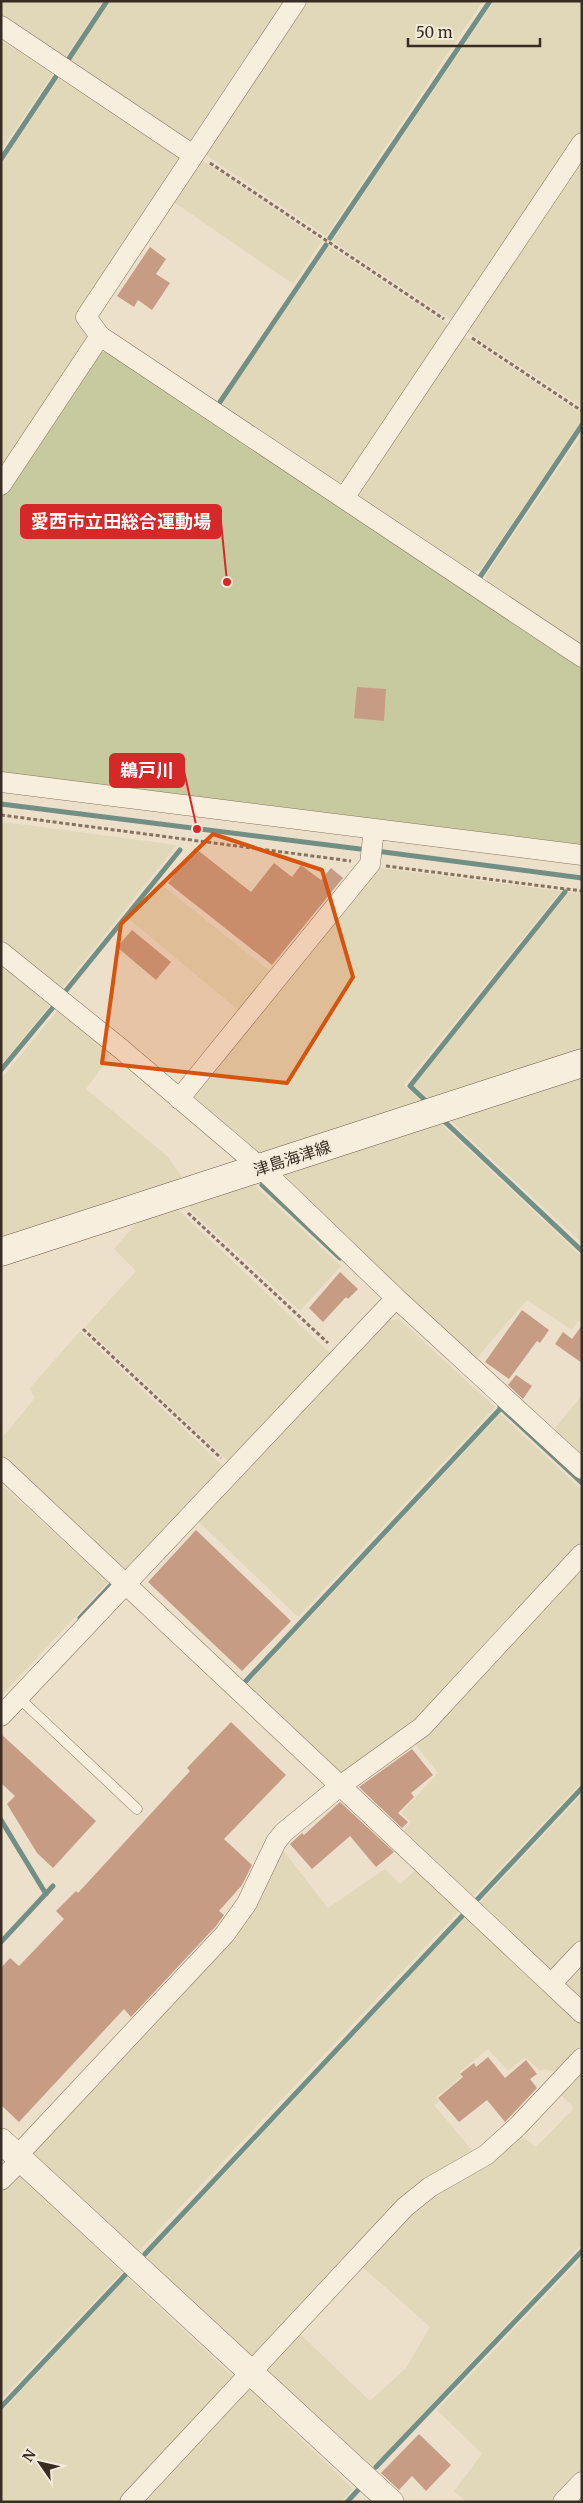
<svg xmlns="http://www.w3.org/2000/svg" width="583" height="2503" font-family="Merriweather,'Noto Sans JP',serif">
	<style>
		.farmland { fill: #e1d8b9 }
		.green { fill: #c7c99f }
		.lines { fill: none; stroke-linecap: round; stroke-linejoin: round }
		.stream { stroke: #728f86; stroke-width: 5 }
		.building { fill: #c79c84 }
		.service-casing { stroke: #877360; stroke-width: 11 }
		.minor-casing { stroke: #877360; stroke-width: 21 }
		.tertiary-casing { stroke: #877360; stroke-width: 26 }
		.secondary-casing { stroke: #695443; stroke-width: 29 }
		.path { stroke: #877360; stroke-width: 3; stroke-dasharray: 4 2.5; stroke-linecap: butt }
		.service { stroke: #f7eede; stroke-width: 10 }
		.minor { stroke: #f7eede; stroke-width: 20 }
		.tertiary { stroke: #f7eede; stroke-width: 25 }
		.secondary { stroke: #f7eede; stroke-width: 28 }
		.marked { fill: #d6540e; fill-opacity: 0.2; stroke: #d6540e; stroke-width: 4; stroke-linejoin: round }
		.labels { text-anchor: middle; stroke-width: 4.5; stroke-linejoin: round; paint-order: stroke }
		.street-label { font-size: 16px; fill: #392c22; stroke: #f4ebda }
		.leader { fill: none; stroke: #d62828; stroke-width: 2 }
		.callout-dot { fill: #d62828; stroke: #f4ebda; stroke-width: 2 }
		.callout { fill: #d62828; stroke: #d62828; stroke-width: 2 }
		.callout-label { font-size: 18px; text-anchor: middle; font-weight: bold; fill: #fff }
	</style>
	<rect width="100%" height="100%" fill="#ece0cb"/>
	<path class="farmland" d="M1,1H103L64,59L1,17Z
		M110,1H290L193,146L67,65Z
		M301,1H483L326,236L200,151Z
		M494,1H582V134L456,323L332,241Z
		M1,31L57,68L1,150Z
		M63,72L181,152L183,161L87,304L91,332L1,475V164Z
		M582,153V407L463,329Z
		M196,156L322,241L293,284L168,198Z
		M329,246L453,328L351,479L337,483L221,405Z
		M460,333L582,414V420L480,570L471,573L359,497V484Z
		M582,434V647L487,583L486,575Z
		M4,822L177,845L59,992L1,946V826Z
		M372,867L561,891L404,1085L424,1104L261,1155L191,1099Z
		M158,882L276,976L244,1015L129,919Z
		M569,892L582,893V1053L432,1102L413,1085Z
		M1,956L55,999L1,1065Z
		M61,1006L115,1049L86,1089L167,1156L186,1183L1,1241V1079Z
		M582,1076V1243L445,1116Z
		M437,1120L582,1257V1323L578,1321L572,1330L527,1300L475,1360L286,1179V1173Z
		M251,1182L341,1266L300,1311L190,1210V1201Z
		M175,1207L330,1353L229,1462L85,1327L136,1271L114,1249L135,1224Z
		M399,1319L495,1407L298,1617L198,1521L387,1321Z
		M80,1331L223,1466L122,1573L1,1460V1439L35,1398L29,1389Z
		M582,1395V1460L555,1436L556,1427Z
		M500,1414L582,1490V1548L418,1723L344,1780L243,1689Z
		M1,1484L108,1582L1,1696Z
		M582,1561V1782L469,1901L399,1836L411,1822L401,1813L438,1773L411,1739Z
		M582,1794V1943L552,1976L476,1907Z
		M279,1845L328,1908L385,1869L400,1884L420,1866L463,1907L138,2252L27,2151L227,1937Z
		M469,1913L582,2018V2053L561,2073L544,2069L540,2071L525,2057L508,2071L488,2049L459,2073L461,2077L436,2097L439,2101L434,2105L477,2156L428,2182L256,2360L144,2260Z
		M582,1957V2004L558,1982Z
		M582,2064V2244L369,2471L264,2368L297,2331L370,2401L406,2368L430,2327L358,2263L407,2211L518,2133L536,2147L574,2108L557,2091Z
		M16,2173L122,2272L1,2400V2186Z
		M582,2258V2469L550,2502H466L454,2491L482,2454L437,2410Z
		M127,2277L237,2380L124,2502H1V2412Z
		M246,2386L353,2489L341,2502H136Z"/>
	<path class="green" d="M107,351L582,668V849L1,775V497L99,353Z"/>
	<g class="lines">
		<path class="stream" d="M66,63L107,1
			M1,159L57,75
			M330,238L490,1
			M220,402L326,245
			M480,577L582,425
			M1,804L368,850
			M376,851L582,878
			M64,993L180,850
			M1,1070L55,1005
			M428,1103L410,1086L565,892
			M443,1120L582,1251
			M262,1185L340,1258
			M500,1407L582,1483
			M80,1618L113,1583L111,1580
			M244,1683L501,1408
			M1,1820L46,1894
			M474,1903L582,1788
			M1,1942L53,1886
			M145,2254L465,1913
			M1,2407L128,2272
			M376,2467L582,2251
			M347,2502L359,2489"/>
	</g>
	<path class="building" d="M150,247L166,259L156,274L170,283L152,310L138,300L134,307L117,296Z
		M357,687L386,689L384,721L354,718Z
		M195,848L251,892L274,863L292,877L301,865L321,880L331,868L343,878L272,965L168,883Z
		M132,930L171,962L156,980L117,947Z
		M340,1272L358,1289L348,1299L346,1297L323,1322L309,1308Z
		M522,1310L549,1330L540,1343L537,1341L509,1379L485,1362Z
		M582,1325V1363L555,1344L563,1332L572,1339Z
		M516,1375L532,1386L523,1399L508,1385Z
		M196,1530L291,1621L242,1671L148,1582Z
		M231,1722L286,1775L224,1839L252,1865L242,1885L219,1911L224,1915L216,1926L131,2017L124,2009L19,2122L1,2105V1968L10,1958L19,1966L64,1919L56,1911L76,1891L78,1893L190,1771L187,1768Z
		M1,1734L96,1821L53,1868L37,1853L7,1804L15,1796L1,1783Z
		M412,1749L433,1775L411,1793L414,1797L398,1813L408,1822L402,1828L359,1787Z
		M340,1802L394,1852L376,1867L350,1836L312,1869L290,1844L302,1833L304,1835Z
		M488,2057L505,2078L526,2060L537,2074L530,2079L537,2088L505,2122L487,2100L459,2122L438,2098L463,2077L460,2074L474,2063L476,2067Z
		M419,2434L451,2465L426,2491L412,2476L399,2490L381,2473Z"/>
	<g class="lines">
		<defs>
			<path id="service" d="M19,1698L137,1809"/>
			<path id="minor" d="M296,1L86,317L100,336L582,657
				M1,26L193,155
				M1,485L100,336
				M344,498L582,143
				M1,782L582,855
				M1,952L120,1048L261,1168L396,1298L582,1469
				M179,1099L370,864L374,829
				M1,1467L582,2013
				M1,1716L396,1298
				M551,1984L582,1951
				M17,2156L225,1934L247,1903L276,1842L283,1833L340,1786L422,1727L582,1554
				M1,2180L21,2160
				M130,2502L405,2207L430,2187L486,2155L518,2126L582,2058
				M563,2502L582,2482"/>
			<path id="tertiary" d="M1,2141L391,2502"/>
			<path id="secondary" d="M1,1252L582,1063"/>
		</defs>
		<use href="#service" class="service-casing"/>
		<use href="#minor" class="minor-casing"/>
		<use href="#tertiary" class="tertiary-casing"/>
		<use href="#secondary" class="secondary-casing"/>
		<path class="path" d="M210,163L444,319
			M472,338L582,411
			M1,815L351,861
			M386,866L582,891
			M188,1213L328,1343
			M83,1329L221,1458"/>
		<use href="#service" class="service"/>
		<use href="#minor" class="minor"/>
		<use href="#tertiary" class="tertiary"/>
		<use href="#secondary" class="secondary"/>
	</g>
	<path class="marked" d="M213,834L322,870L353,977L287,1083L102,1063L121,924Z"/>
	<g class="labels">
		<g class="street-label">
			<text transform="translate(292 1158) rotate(-18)" y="6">津島海津線</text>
		</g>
	</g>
	<path class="leader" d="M227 582L221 522M197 829L184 771"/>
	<g class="callout-dot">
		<circle cx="227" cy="582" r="5"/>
		<circle cx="197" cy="829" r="5"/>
	</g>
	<g class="callout">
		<rect x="21" y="505" width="200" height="33" rx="5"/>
		<rect x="110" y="754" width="74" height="33" rx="5"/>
	</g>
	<g class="callout-label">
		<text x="121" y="528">愛西市立田総合運動場</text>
		<text x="147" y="777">鵜戸川</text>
	</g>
	<rect width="583" height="2503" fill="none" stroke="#392c22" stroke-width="5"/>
	<g transform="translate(40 2463) rotate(304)" stroke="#f4ebda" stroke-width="4" paint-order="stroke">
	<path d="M0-4L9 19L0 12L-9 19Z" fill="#392c22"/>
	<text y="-8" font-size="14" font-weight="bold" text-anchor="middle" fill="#392c22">N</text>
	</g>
	<path d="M408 38v8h132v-8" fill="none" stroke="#392c22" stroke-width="2.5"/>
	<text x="416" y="38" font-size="15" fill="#392c22" stroke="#f4ebda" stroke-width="4" paint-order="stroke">50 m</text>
</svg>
